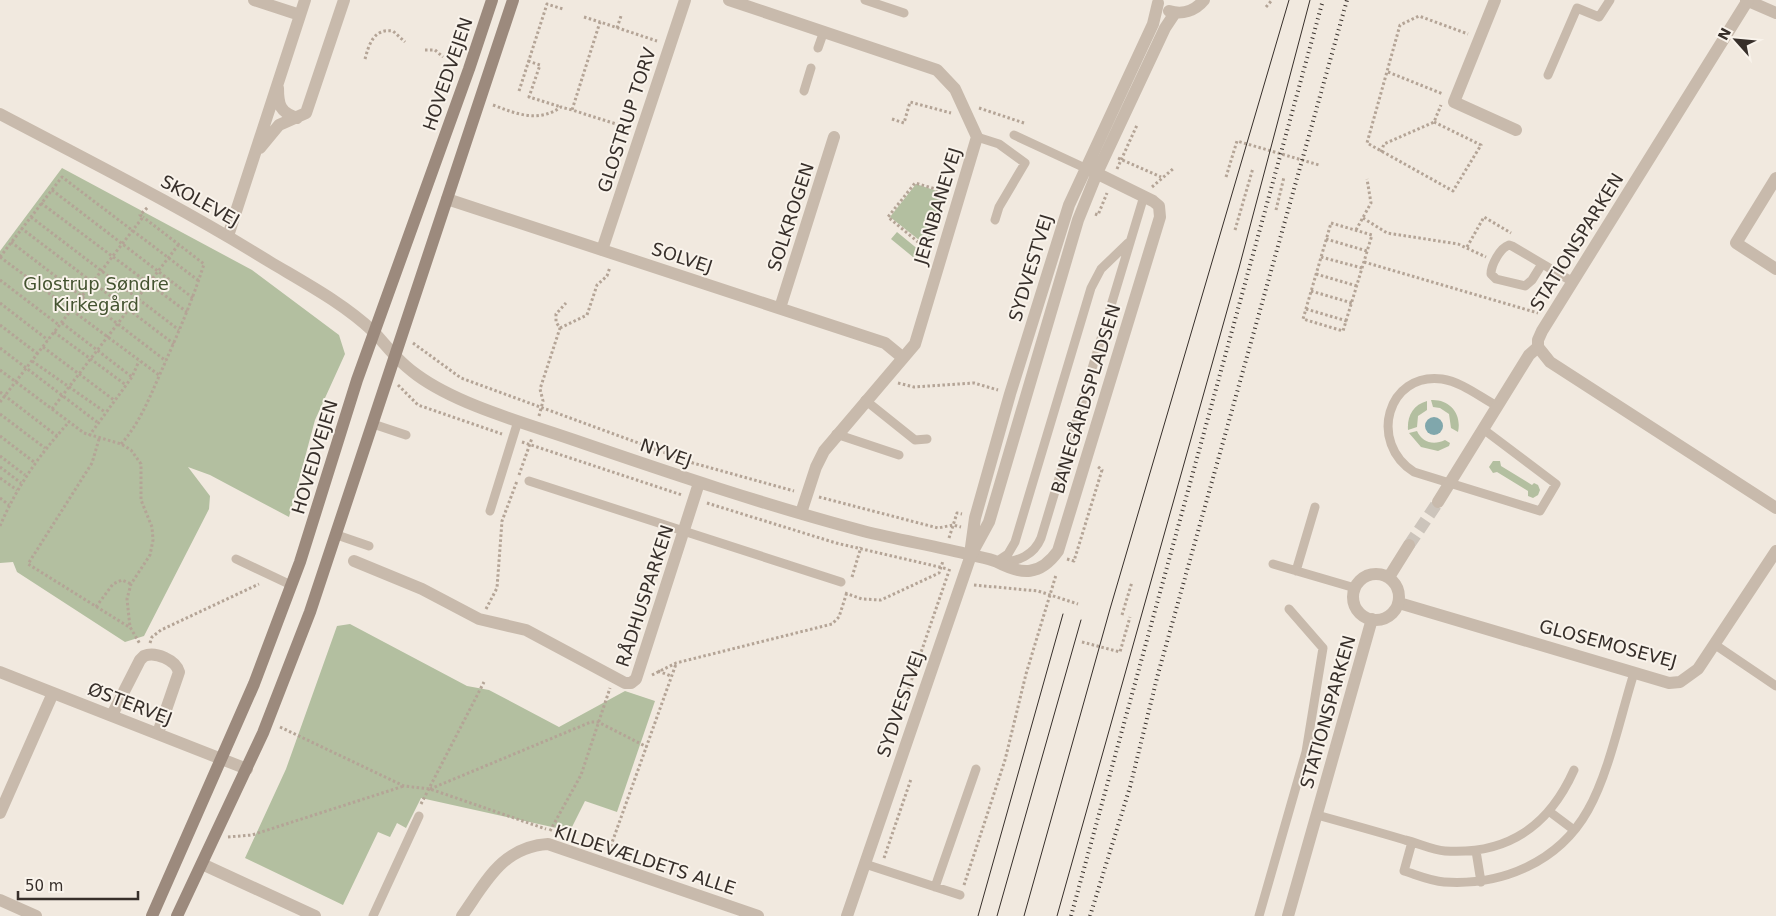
<svg xmlns="http://www.w3.org/2000/svg" width="1776" height="916" font-family="'DejaVu Sans',sans-serif">
	<style>
		.green { fill: #b3bfa0 }
		.water { fill: #80a7ac }
		.lines { fill: none; stroke-linecap: round; stroke-linejoin: round }
		.tertiary-tunnel { stroke: #ccc4bb; stroke-width: 12; stroke-dasharray: 12 6; stroke-linecap: butt }
		.path { stroke: #b4a496; stroke-width: 3; stroke-dasharray: 2.5 2.5; stroke-linecap: butt }
		.service { stroke: #c8baac; stroke-width: 9 }
		.minor { stroke: #c8baac; stroke-width: 12 }
		.tertiary { stroke: #c8baac; stroke-width: 12 }
		.secondary { stroke: #9c8a7d; stroke-width: 12 }
		.tram { stroke: #372f2a; stroke-width: 1 }
		.rail { stroke: #372f2a; stroke-width: 4; stroke-dasharray: 1 4; stroke-linecap: butt }
		.labels { text-anchor: middle; stroke-width: 4; stroke-linejoin: round; paint-order: stroke }
		.street-label { font-size: 18px; fill: #372f2a; stroke: #f9f3eb }
		.park-label { font-size: 18px; fill: #445330; stroke: #f9f3eb }
	</style>
	<rect width="100%" height="100%" fill="#f1e9df"/>
	<path class="green" d="M62,168L252,270L339,335L345,354L315,420L289,517L210,475L188,467L210,496L209,509L144,636L125,642L17,572L13,562L0,563V251Z
		M916,184L943,193L928,247L890,217Z
		M897,232L925,255L919,262L891,239Z
		M1431,400C1450,399 1462,414 1458,432L1451,428L1449,414L1440,408L1433,407Z
		M1427,401V410L1418,416L1417,427L1408,430C1407,416 1413,405 1427,401Z
		M1417,431C1422,442 1433,446 1445,440L1450,443L1449,446L1438,451L1421,447L1409,433Z
		M1493,461H1500L1501,466L1532,485L1534,483L1538,485L1540,490L1538,495L1533,498L1528,496V491L1497,472L1493,473L1489,467Z
		M350,624L467,686L489,690L559,727L625,691L655,701L617,812L585,801L570,831L421,798L406,828L397,823L390,837L378,832L343,905L245,858L286,769L337,626Z"/>
	<path class="water" d="M1425 426a9 9 0 1 1 18 0a9 9 0 1 1-18 0Z"/>
	<g class="lines">
		<path class="tertiary-tunnel" d="M1409,545L1438,502"/>
		<path class="path" d="M1266,7L1272,0
			M584,17L600,22
			M617,28L621,16
			M425,50H435L443,57
			M365,59C369,44 374,28 393,31L405,42
			M528,61L540,65L529,97L561,107
			M1388,72L1443,94
			M519,91L547,4L563,9
			M493,105C517,114 538,123 561,107L572,110
			M979,108L1024,123
			M892,119L904,123L910,102L951,113
			M1434,122L1481,145L1453,191L1367,143L1400,25L1419,16L1468,34
			M629,128L572,110L600,22L657,41
			M1381,152L1384,144L1434,122L1441,105
			M1118,158L1161,177
			M1117,169L1137,125
			M1226,177L1237,141L1319,165
			M1152,187L1174,168
			M52,190L193,298
			M41,203L187,312
			M1276,210L1284,177
			M1095,214L1098,215L1107,193
			M31,217L179,330
			M1363,218L1387,233L1458,244L1486,257
			M1331,223L1372,235L1343,331L1303,319Z
			M21,228L174,344
			M1235,230L1253,168
			M1356,230L1371,203L1367,179
			M1326,239L1367,251
			M11,242L166,361
			M1467,247L1484,217L1511,233
			M930,252L888,217L915,183L946,192
			M0,257L62,177L199,281
			M0,257L159,375
			M1321,257L1362,268
			M1364,262L1538,313
			M1316,274L1357,286
			M0,280L59,325
			M1311,291L1352,303
			M0,303L48,340
			M1306,309L1347,321
			M62,323L132,377
			M0,325L38,354
			M560,328L587,315L597,285L607,276L610,267
			M54,332L126,385
			M413,343L461,378L693,463L794,491
			M43,347L114,400
			M0,348L97,422
			M32,361L105,412
			M0,370L84,433L121,444L131,450L141,464V500L152,527L153,540L150,555L131,584L127,599L130,627L140,644
			M898,383L914,387L974,383L998,390
			M398,385L418,405L502,434
			M0,392L57,436
			M0,402L143,217L140,215L148,207
			M52,409L179,244
			M0,414L45,448
			M539,416L543,401L540,389L560,328L556,322V314L566,303
			M0,436L34,462
			M89,436L132,377L139,361
			M99,439L92,463L28,564L129,627
			M522,442L682,495
			M121,444C139,424 149,399 160,374C176,338 192,302 204,264L143,217
			M0,456L25,475
			M0,467L21,483
			M519,475L532,438
			M0,478L17,490
			M819,497L938,528L953,525L961,527
			M0,498L9,505
			M707,503L836,543L948,569
			M0,526C17,486 40,454 69,422
			M949,538L957,513L962,514
			M1067,559L1074,561L1102,470L1097,466
			M852,577L861,547
			M974,585L1038,591L1078,604
			M845,593L862,599L881,600L939,573L943,561
			M96,607L113,584L122,580L131,584
			M486,609L497,588L502,521L517,481
			M1122,615L1132,582
			M1082,642L1120,652L1130,617
			M150,643L152,637L161,630L259,584
			M658,671L671,676
			M652,675L676,663L832,624L839,617L847,592
			M905,699L950,568
			M280,727L404,786L430,789L546,829
			M430,789L591,722H598L647,747
			M421,804L484,682
			M550,831L581,775L610,688
			M228,837L252,835L404,786
			M609,851L676,664
			M884,858L911,779
			M964,885L1005,760L1026,674L1056,575"/>
		<path class="service" d="M865,0L904,13
			M818,48L824,31
			M1548,75L1577,8L1599,17L1610,0
			M804,91L811,68
			M1014,135L1085,168
			M977,137L999,144L1025,163L999,207L995,220
			M1542,264L1532,280L1525,286L1496,279L1491,274C1491,265 1500,248 1509,245L1512,246L1573,282
			M865,400L915,440L927,439
			M373,424L406,435
			M1483,429L1556,484L1540,511L1414,472C1368,443 1387,372 1442,379C1462,382 1480,397 1497,406
			M836,434L899,455
			M529,481L841,582
			M490,511L518,421
			M337,535L369,546
			M236,559L291,585
			M996,562L1008,554L1015,542L1091,288L1101,269L1128,243
			M1001,562C1018,562 1034,555 1041,538L1144,196
			M1273,564L1355,588
			M1296,571L1315,507
			M1714,644L1776,686
			M1550,812L1574,830
			M1317,815C1346,823 1375,831 1405,840C1418,843 1432,850 1445,851C1508,855 1549,826 1574,770
			M1412,842L1404,871C1417,875 1431,881 1444,882C1502,886 1559,862 1588,810C1609,773 1621,714 1634,673
			M1476,851L1481,882
			M865,864L960,895
			M935,887L976,769
			M373,916L419,816
			M1259,916L1306,752L1323,648L1289,609"/>
		<path class="minor" d="M254,0L300,15
			M729,0L937,70L955,89L977,137L915,344L824,451L816,467L801,513
			M1495,0L1454,102L1516,130
			M1746,0L1776,13
			M278,88C278,105 280,112 297,118
			M0,114C91,162 183,208 270,262C307,284 343,303 374,332
			M260,148L279,125L306,113L344,0
			M1776,178L1736,243L1776,269
			M447,199L885,343L902,357
			M228,236L305,0
			M602,250L685,0
			M780,308L834,137
			M1538,347L1550,362L1776,508
			M971,555C979,557 989,558 997,562C1022,575 1040,576 1058,551L1160,217L1159,206L1153,201L1088,169
			M354,561L422,589L479,619L526,630L625,683H631L636,679L699,483
			M1399,603L1669,683L1680,682L1698,669L1776,551
			M0,672L247,769
			M112,715L140,660L144,656C155,651 176,660 179,672L158,733
			M0,813L53,693
			M202,864L315,916
			M0,900L36,916
			M462,916C486,882 502,847 548,844L758,916"/>
		<path class="tertiary" d="M1169,11C1182,15 1195,11 1204,0
			M374,332C387,347 400,363 417,375C458,405 525,423 574,440C670,473 765,505 863,531C899,540 935,546 971,555
			M1438,502L1529,355L1538,347V340L1542,331L1748,0
			M971,547L975,518L1010,394L1069,205L1153,24L1158,3
			M1353 597a23 23 0 1 1 46 0a23 23 0 1 1-46 0Z
			M1389,577L1409,545
			M847,916L971,555L989,522L1078,220L1097,173L1165,28L1175,13
			M1288,916L1372,619"/>
		<path class="secondary" d="M152,916L254,684L300,562L357,380L469,69L492,0
			M177,916L263,733L310,612L513,0"/>
		<path class="tram" d="M978,916L1063,614
			M997,916L1081,620
			M1024,916L1110,609L1289,0
			M1057,916L1239,268L1310,0"/>
		<path class="rail" d="M1071,916L1323,0
			M1090,916L1130,787L1158,674L1347,0"/>
	</g>
	<g class="labels">
		<g class="street-label">
			<text transform="translate(448 74) rotate(-71)" y="6">HOVEDVEJEN</text>
			<text transform="translate(627 120) rotate(-72)" y="6">GLOSTRUP TORV</text>
			<text transform="translate(200 201) rotate(29)" y="6">SKOLEVEJ</text>
			<text transform="translate(938 206) rotate(-73)" y="6">JERNBANEVEJ</text>
			<text transform="translate(791 217) rotate(-72)" y="6">SOLKROGEN</text>
			<text transform="translate(1577 242) rotate(-58)" y="6">STATIONSPARKEN</text>
			<text transform="translate(682 258) rotate(18)" y="6">SOLVEJ</text>
			<text transform="translate(1031 268) rotate(-73)" y="6">SYDVESTVEJ</text>
			<text transform="translate(1086 399) rotate(-73)" y="6">BANEGÅRDSPLADSEN</text>
			<text transform="translate(666 453) rotate(19)" y="6">NYVEJ</text>
			<text transform="translate(315 457) rotate(-73)" y="6">HOVEDVEJEN</text>
			<text transform="translate(645 596) rotate(-72)" y="6">RÅDHUSPARKEN</text>
			<text transform="translate(1608 644) rotate(15)" y="6">GLOSEMOSEVEJ</text>
			<text transform="translate(130 704) rotate(21)" y="6">ØSTERVEJ</text>
			<text transform="translate(901 704) rotate(-71)" y="6">SYDVESTVEJ</text>
			<text transform="translate(1328 712) rotate(-74)" y="6">STATIONSPARKEN</text>
			<text transform="translate(645 860) rotate(18)" y="6">KILDEVÆLDETS ALLE</text>
		</g>
		<g class="park-label">
			<text x="96" y="290">Glostrup Søndre<tspan x="96" dy="21">Kirkegård</tspan></text>
		</g>
	</g>
	<g transform="translate(1736 40) rotate(297)" stroke="#f9f3eb" stroke-width="4" paint-order="stroke">
	<path d="M0-4L9 19L0 12L-9 19Z" fill="#372f2a"/>
	<text y="-8" font-size="14" font-weight="bold" text-anchor="middle" fill="#372f2a">N</text>
	</g>
	<path d="M18 891v8h120v-8" fill="none" stroke="#372f2a" stroke-width="2.5"/>
	<text x="25" y="891" font-size="15" fill="#372f2a" stroke="#f9f3eb" stroke-width="4" paint-order="stroke">50 m</text>
</svg>
